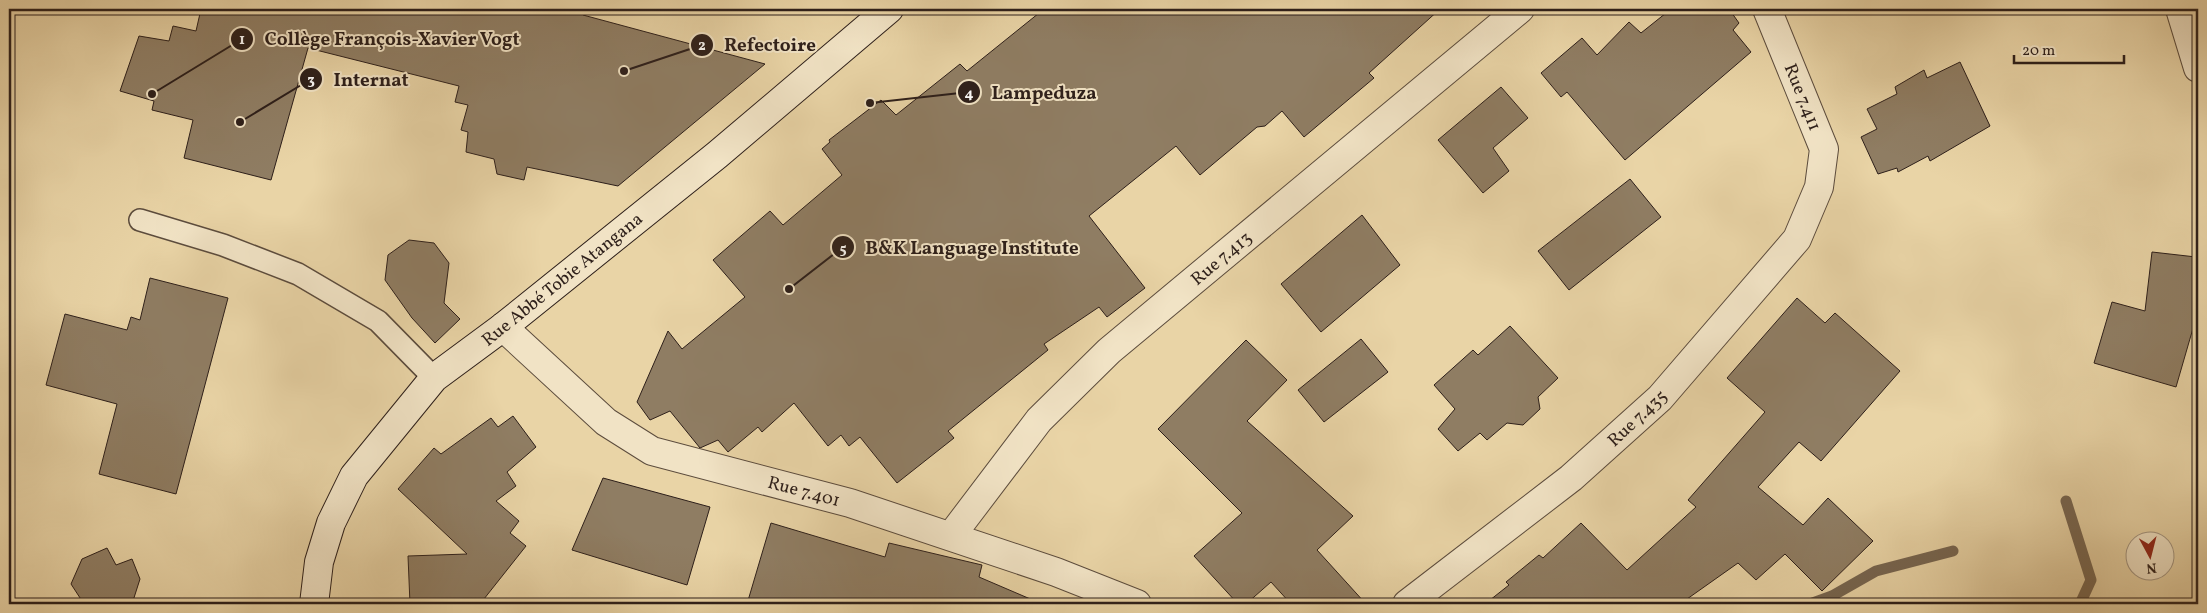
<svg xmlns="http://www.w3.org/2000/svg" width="2207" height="613" font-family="Vollkorn,serif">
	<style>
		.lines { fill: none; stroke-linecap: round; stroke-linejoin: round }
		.stream { stroke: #776651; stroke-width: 11 }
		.building { fill: #8f7d63; stroke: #2d1f1a }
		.lane-casing { stroke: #5c4c3d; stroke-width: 24 }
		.street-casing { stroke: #5c4c3d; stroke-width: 30 }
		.secondary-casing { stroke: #2d1f1a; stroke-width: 30 }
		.lane { stroke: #f1e3c5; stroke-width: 21 }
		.street { stroke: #f1e3c5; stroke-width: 28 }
		.secondary { stroke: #f1e3c5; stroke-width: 28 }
		.labels { text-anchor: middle; stroke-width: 4; stroke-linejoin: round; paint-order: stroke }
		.street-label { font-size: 18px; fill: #2d1f1a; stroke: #f1e3c5 }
		.leader { fill: none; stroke: #2d1f1a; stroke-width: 2 }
		.callout-dot { fill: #2d1f1a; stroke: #f1e3c5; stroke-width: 2 }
		.mark-label { font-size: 15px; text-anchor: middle; font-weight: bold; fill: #fff }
		.callout-label { font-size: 19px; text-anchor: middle; font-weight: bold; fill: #2d1f1a; stroke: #f1e3c5; stroke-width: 4; stroke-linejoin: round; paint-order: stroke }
	</style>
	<rect width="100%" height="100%" fill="#e9d4a6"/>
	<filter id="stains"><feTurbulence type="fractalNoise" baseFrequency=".004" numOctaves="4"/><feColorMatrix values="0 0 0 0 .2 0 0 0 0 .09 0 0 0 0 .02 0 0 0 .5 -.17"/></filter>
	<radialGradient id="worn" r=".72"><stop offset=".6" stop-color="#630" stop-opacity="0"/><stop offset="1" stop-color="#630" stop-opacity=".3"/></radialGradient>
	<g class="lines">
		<path class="stream" d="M2066,501L2091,580L2080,604
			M1810,604L1832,596L1876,571L1953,551"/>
	</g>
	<path class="building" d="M201,9H585L583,15L765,64L618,186L527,167L524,180L497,174L494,159L466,152L468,132L461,130L468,105L455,102L459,86L308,48L271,180L184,158L193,120L152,110L154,101L120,91L139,36L169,41L173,26L196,31Z
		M1044,9H1440L1369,73L1374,78L1304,137L1282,111L1265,126L1257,127L1200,175L1176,146L1089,216L1145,288L1107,317L1099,307L1044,344L1048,350L948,431L954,438L897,483L860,437L849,446L841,435L828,446L794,403L762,432L758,427L728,452L718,440L700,448L670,411L650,420L637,402L668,331L682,349L745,297L713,260L770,211L783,225L842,175L822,149L830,142L829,140L881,100L896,115L960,64L967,71Z
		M1671,9H1729L1739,23L1733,30L1751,52L1625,160L1567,92L1561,97L1541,73L1582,38L1597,55L1629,22L1641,33Z
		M1960,62L1990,126L1930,161L1928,156L1898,172L1897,168L1878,174L1861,137L1877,129L1867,109L1897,94L1895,87L1924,70L1927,78Z
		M1501,87L1528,118L1493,148L1509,171L1483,193L1438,140Z
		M1630,179L1661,217L1569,290L1538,251Z
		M1362,215L1400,265L1321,332L1281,284Z
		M409,240L434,243L449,263L444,303L460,319L435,343L412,318L385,280L388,255Z
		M2152,252L2196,257L2194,270L2198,271V311L2176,387L2094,363L2112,302L2145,311Z
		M150,278L228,298L176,494L99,474L117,404L46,385L65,314L127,330L131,317L140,320Z
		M1797,298L1825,323L1835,313L1900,371L1821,461L1799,442L1758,487L1803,525L1828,498L1873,541L1822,591L1785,554L1756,580L1738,563L1680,604H1485L1509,585L1506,582L1539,555L1543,558L1581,523L1627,570L1696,507L1688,500L1765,412L1727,378Z
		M1510,326L1558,378L1538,397L1540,409L1523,425L1507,423L1487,440L1480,433L1458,451L1438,429L1455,409L1434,385L1473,350L1478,355Z
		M1361,339L1388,372L1324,422L1298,390Z
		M1246,340L1287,380L1247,421L1353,516L1317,550L1366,604H1291L1271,582L1246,604H1238L1194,556L1242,513L1158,429Z
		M513,416L536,447L507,472L516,486L496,501L519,521L510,533L526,546L480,604H410L408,556L467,554L398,489L434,448L441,454L491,418L498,427Z
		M603,478L710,507L687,585L572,550Z
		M771,523L885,557L889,543L982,565L979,577L1042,604H747Z
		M107,548L116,565L132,559L140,579L132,604H84L71,584L82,559Z"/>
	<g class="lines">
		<defs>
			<path id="lane" d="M140,220L223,245L298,274L378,321L434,378"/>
			<path id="street" d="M2180,9L2198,68
				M503,327L606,422L652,451L850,503L1056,572L1137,604
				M951,536L1039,420L1109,351L1520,9
				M1407,604L1571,478L1660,398L1797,239L1819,187L1824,149L1767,9"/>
			<path id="secondary" d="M314,604L319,562L331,523L354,476L434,378L503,327L717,155L889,9"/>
		</defs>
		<use href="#lane" class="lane-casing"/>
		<use href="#street" class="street-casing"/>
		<use href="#secondary" class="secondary-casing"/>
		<use href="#lane" class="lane"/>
		<use href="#street" class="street"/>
		<use href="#secondary" class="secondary"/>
	</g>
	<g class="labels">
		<g class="street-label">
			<text transform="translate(1803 97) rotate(68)" y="6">Rue 7.411</text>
			<text transform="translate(1221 258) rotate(-40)" y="6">Rue 7.413</text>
			<text transform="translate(562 279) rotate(-39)" y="6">Rue Abbé Tobie Atangana</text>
			<text transform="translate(1637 418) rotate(-43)" y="6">Rue 7.435</text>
			<text transform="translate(804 491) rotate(15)" y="6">Rue 7.401</text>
		</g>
	</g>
	<path class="leader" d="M152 94L242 39M624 71L702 45M240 122L311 79M870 103L969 92M789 289L843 247"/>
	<g class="callout-dot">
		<circle cx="152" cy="94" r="5"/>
		<circle cx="624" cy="71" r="5"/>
		<circle cx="240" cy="122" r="5"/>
		<circle cx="870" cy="103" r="5"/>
		<circle cx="789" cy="289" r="5"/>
		<circle cx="242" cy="39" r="12"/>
		<circle cx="702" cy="45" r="12"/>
		<circle cx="311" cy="79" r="12"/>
		<circle cx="969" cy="92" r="12"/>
		<circle cx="843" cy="247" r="12"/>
	</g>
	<g class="mark-label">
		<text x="242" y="44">1</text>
		<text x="702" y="50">2</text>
		<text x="311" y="84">3</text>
		<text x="969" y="98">4</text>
		<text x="843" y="253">5</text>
	</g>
	<g class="callout-label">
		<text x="392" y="45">Collège François-Xavier Vogt</text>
		<text x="770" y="51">Refectoire</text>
		<text x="371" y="86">Internat</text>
		<text x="1044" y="99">Lampeduza</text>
		<text x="972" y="254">B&amp;K Language Institute</text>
	</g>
	<rect width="2207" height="613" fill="none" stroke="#e9d4a6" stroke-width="30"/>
	<rect x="10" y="10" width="2187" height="593" fill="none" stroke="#2d1f1a" stroke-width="2.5"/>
	<rect x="15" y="15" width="2177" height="583" fill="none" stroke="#2d1f1a"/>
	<g transform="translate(2150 556) rotate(173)"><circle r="24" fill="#f1e3c5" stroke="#a39581"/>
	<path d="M0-4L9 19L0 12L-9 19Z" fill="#8f2418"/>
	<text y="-8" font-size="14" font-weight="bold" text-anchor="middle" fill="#2d1f1a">N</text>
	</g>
	<path d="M2014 55v8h110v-8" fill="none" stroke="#2d1f1a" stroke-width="2.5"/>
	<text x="2022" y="55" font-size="15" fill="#2d1f1a" stroke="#f1e3c5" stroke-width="4" paint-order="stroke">20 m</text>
	<rect width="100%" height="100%" filter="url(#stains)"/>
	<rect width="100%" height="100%" fill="url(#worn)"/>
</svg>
